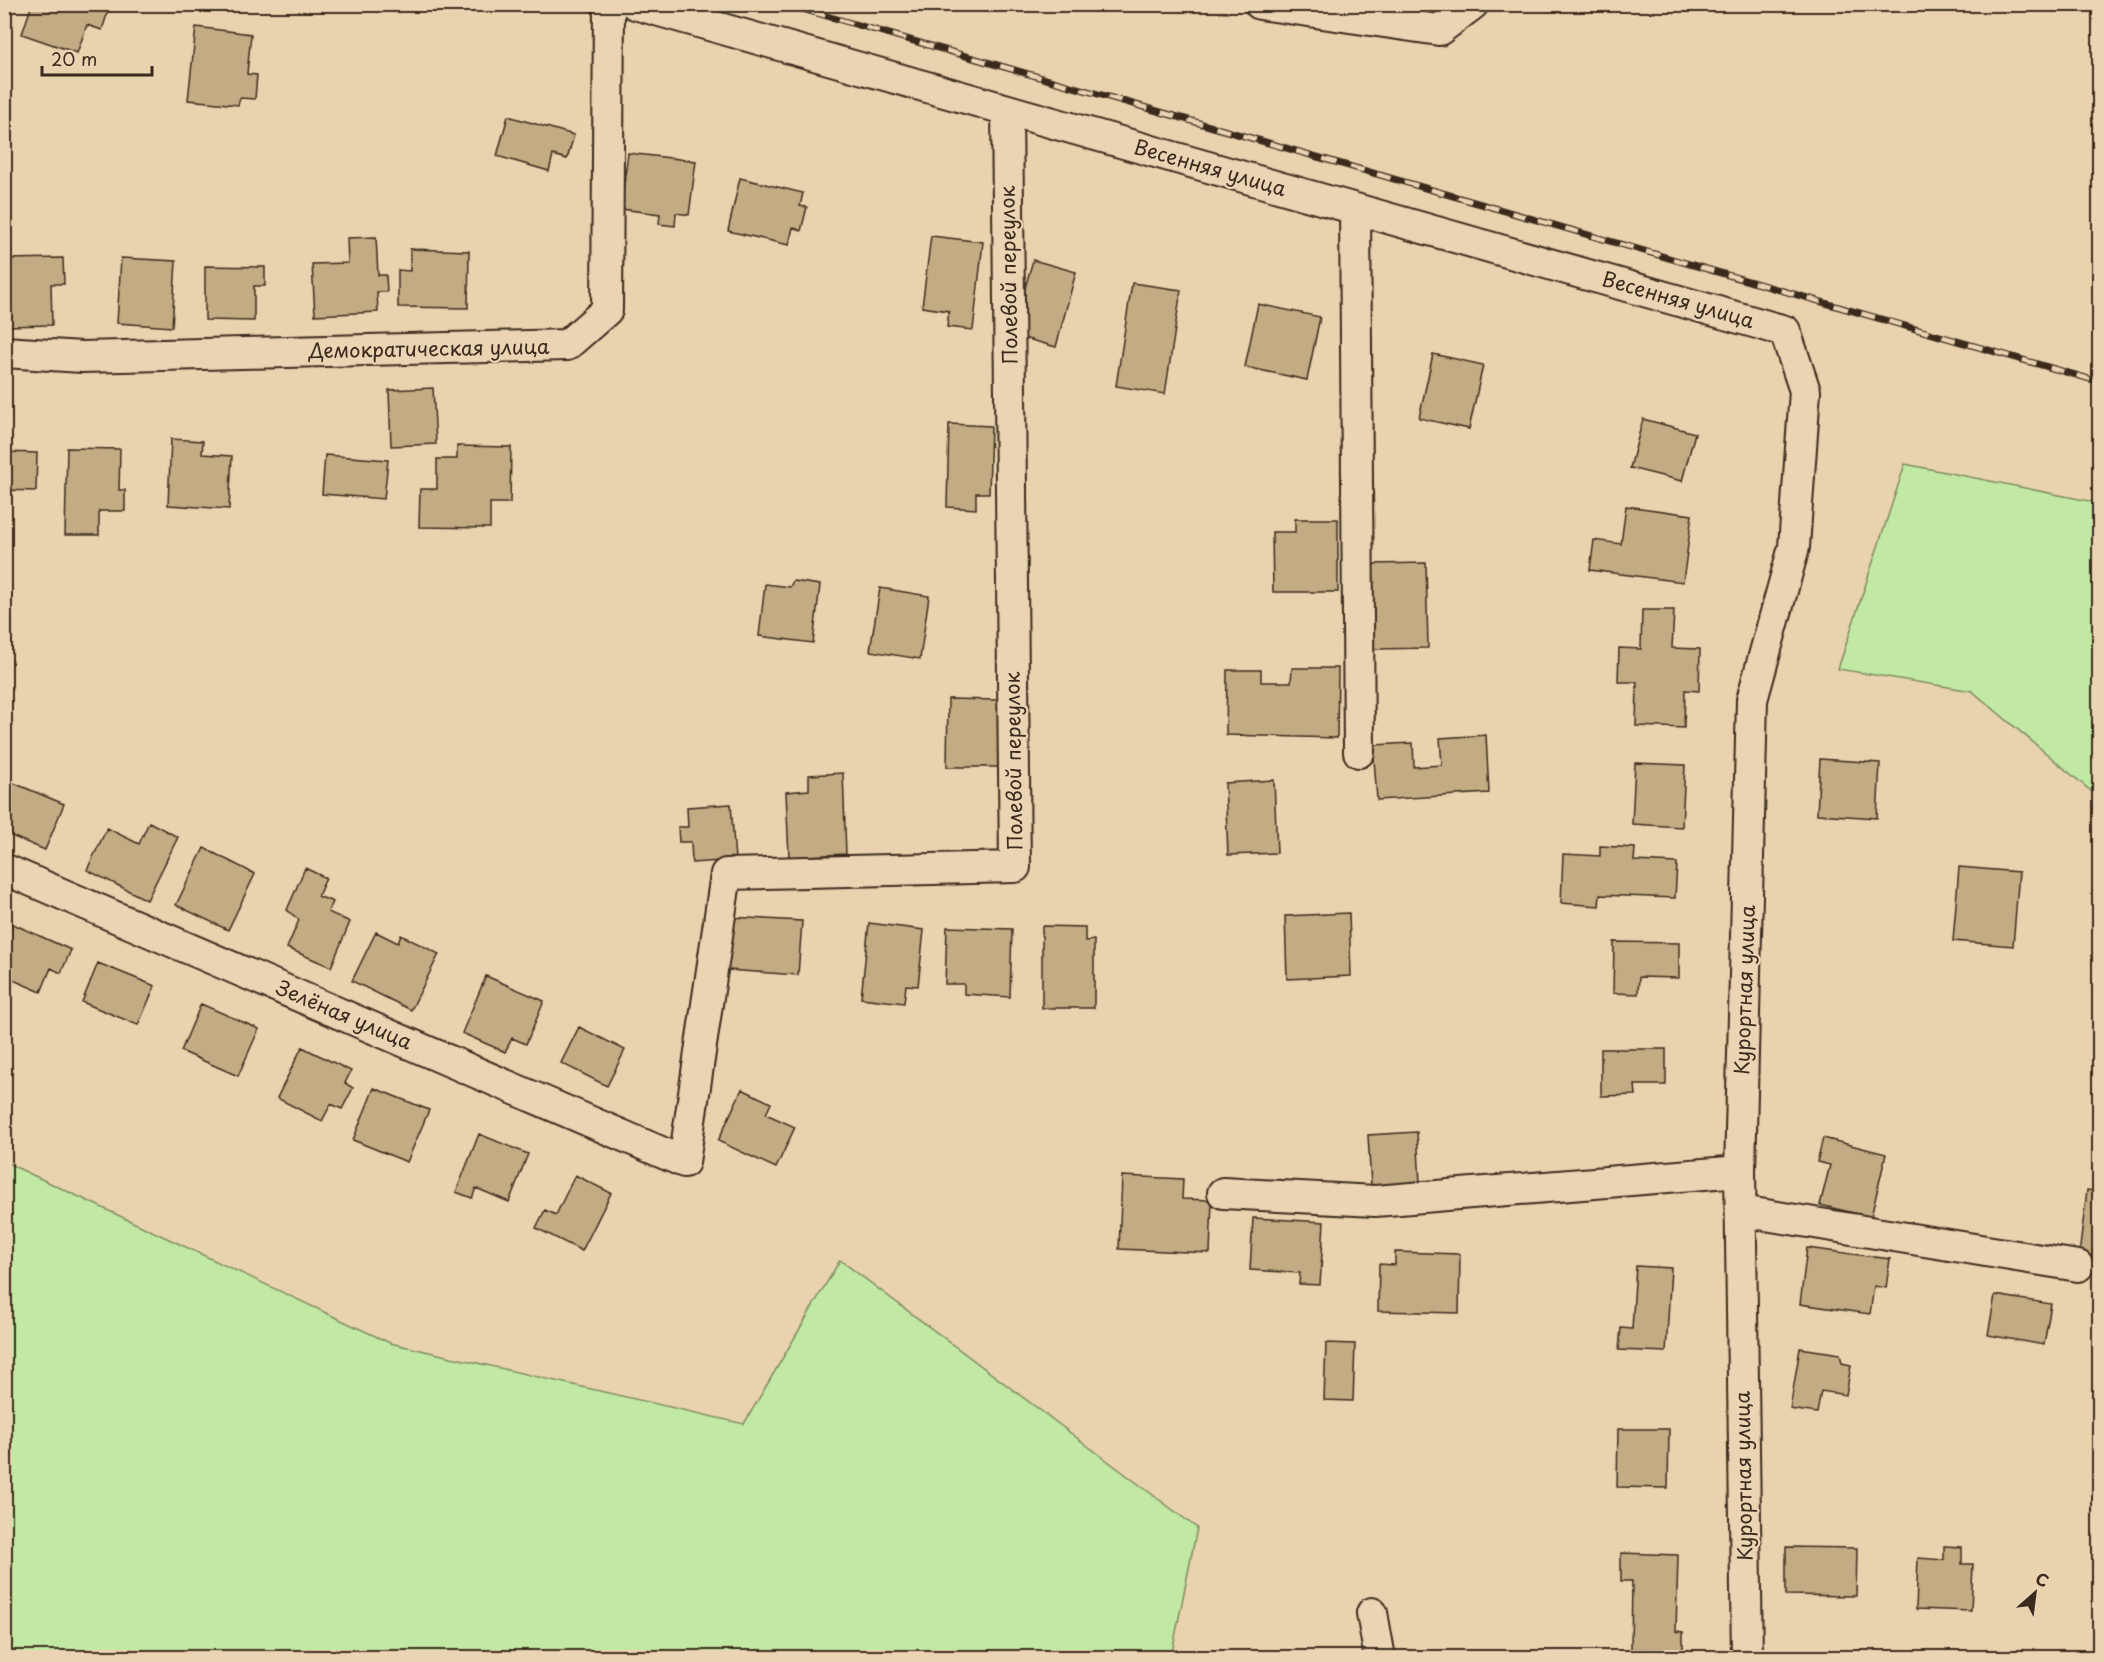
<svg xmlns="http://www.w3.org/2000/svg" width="2104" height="1662" font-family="'Playpen Sans',sans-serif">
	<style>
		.green { fill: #c1e9a4; stroke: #7e8a61; stroke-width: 1.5 }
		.building { fill: #c3ac83; stroke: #3b2a1e; stroke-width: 1.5 }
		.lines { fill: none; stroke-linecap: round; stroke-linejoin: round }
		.street-casing { stroke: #3b2a1e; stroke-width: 34 }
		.street { stroke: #ead4b3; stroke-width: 30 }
		.rail-casing { stroke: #3b2a1e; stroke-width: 7 }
		.rail { stroke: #ead4b3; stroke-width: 4.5; stroke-dasharray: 14; stroke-linecap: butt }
		.labels { text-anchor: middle; stroke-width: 4.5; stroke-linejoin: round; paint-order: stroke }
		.street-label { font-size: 20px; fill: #3b2a1e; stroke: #ead4b3 }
	</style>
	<rect width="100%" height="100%" fill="#e9d3ae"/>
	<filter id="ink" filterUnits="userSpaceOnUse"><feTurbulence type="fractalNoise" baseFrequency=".0167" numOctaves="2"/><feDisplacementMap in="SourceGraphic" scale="12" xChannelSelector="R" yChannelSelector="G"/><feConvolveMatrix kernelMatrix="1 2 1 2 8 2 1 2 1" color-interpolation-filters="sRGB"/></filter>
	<g filter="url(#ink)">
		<path class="green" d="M1905,464L2099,503V794L2091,791L1972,691L1838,669Z
			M5,1162L390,1343L744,1424L840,1260L1197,1528L1171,1657H5Z"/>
		<path class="building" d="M32,4H108L110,5L102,30L87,25L77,53L22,34Z
			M196,27L251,34L247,74L257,75L255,99L240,98L238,105L188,100Z
			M508,116L574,135L567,159L553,155L549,171L497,156Z
			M628,153L696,161L689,215L676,213L675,226L659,224L660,214L621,209Z
			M740,178L803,193L800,206L807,207L801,231L793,227L789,245L728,231Z
			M931,236L983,242L973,330L947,327L949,311L922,307Z
			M376,237L378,275H386L387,292H377L378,312L315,315L312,264L348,263L347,238Z
			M410,249L469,251L468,308L398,307V270L410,271Z
			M63,258L64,284H51L52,325L4,326V259Z
			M121,258L176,261L172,327L117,323Z
			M1033,260L1076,272L1056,347L1020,337L1016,320Z
			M205,266L265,267V286H254V321L205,320Z
			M1132,283L1181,290L1165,394L1116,386Z
			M1258,304L1320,317L1307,380L1245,367Z
			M1433,354L1483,365L1469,429L1419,418Z
			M433,388L436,444L391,446L389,390Z
			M1643,419L1695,433L1682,481L1630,468Z
			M949,424L991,426L989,493H976V509L947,507Z
			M171,439L203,441L202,454L232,456L229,509L168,505Z
			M457,446L511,447L510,503H490V528L419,527L420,489H437V459H457Z
			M67,448L120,449L119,490H125V511H99V535H65Z
			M4,452L37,453L36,491L4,490Z
			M325,455L388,460L384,499L322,494Z
			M1626,506L1692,515L1683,582L1590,570L1594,540L1621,544Z
			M1295,519H1338V592H1273L1272,532H1295Z
			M1426,563L1428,648L1374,649L1372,564Z
			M793,581L820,585L813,643L759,636L765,584L790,587Z
			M880,588L929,596L920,659L870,651Z
			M1642,610H1674L1672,648L1700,649L1699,691L1685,690L1684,728L1636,726L1637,682H1618L1619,648L1641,649Z
			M1292,668H1338L1337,738L1226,735L1227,670H1261V682H1291Z
			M948,699L998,700V767H947Z
			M1486,735L1489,793L1377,800L1373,745L1413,743L1414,767L1442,765L1440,738Z
			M1820,759L1880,763L1877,818L1817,814Z
			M1635,763L1685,765L1682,827L1632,824Z
			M843,773L846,854L789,857L786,792L809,790V775Z
			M4,779L64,804L45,850L4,833Z
			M1274,780L1277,853L1228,855L1225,783Z
			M731,804L735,860L692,863L691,842H679L678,827H688L687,807Z
			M149,822L178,837L147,900L87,870L107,828L139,844Z
			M1600,846L1635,848L1634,861L1677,863L1675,898L1600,895L1599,906L1561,903L1563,854L1600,856Z
			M204,848L255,874L228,930L176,905Z
			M1959,867L2019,872L2013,946L1953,941Z
			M305,868L326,878L318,896L333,902L328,912L350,922L331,967L287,948L299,920L287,910Z
			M1349,913L1351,976L1287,979L1285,916Z
			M730,917L802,921L798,975L727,970Z
			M4,920L71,950L61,973L51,968L41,992L4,976Z
			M869,923L924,930L918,986L906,985L904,1003L861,998Z
			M1042,926L1085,927V941L1094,940V1008H1042Z
			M947,927L1012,929L1010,997L964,994V984H945Z
			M376,932L398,943L401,935L439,954L411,1010L352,981Z
			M1614,942L1679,943V978L1639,977L1638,994L1613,993Z
			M98,963L155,986L138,1025L82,1002Z
			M486,976L544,1001L526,1044L512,1038L505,1052L462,1033Z
			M201,1004L259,1029L238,1076L181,1051Z
			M579,1027L625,1050L607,1086L561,1063Z
			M302,1047L351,1071L345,1083L353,1088L342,1109L331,1104L322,1121L277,1098Z
			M1601,1049H1666V1085H1635L1636,1095L1601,1096Z
			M374,1088L429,1110L407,1162L353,1140Z
			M742,1089L771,1103L766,1114L795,1127L776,1168L718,1141Z
			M1417,1132L1420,1183L1371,1186L1368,1135Z
			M479,1134L528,1154L509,1202L476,1188L472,1198L456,1192Z
			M1823,1138L1886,1154L1871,1217L1820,1205L1830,1165L1817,1162Z
			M575,1175L611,1193L582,1251L536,1228L545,1210L556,1215Z
			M1122,1176L1183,1179L1182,1199L1212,1200L1210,1253L1119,1249Z
			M2087,1190L2100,1192V1258L2079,1255Z
			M1253,1218L1324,1222L1320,1285L1299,1284L1300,1273L1250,1270Z
			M1807,1248L1890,1259L1886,1288L1874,1286L1870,1314L1800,1304Z
			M1395,1252L1460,1254L1459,1313L1378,1311L1379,1264L1395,1265Z
			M1636,1266L1671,1268L1666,1352L1619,1350L1621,1328L1632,1329Z
			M1995,1295L2051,1304L2044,1345L1988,1335Z
			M1326,1343L1355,1344L1353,1401L1324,1400Z
			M1800,1348L1840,1354L1842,1363L1851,1365L1846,1395L1821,1391L1817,1413L1790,1409Z
			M1618,1429H1669L1668,1488L1617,1487Z
			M1944,1546L1962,1547V1564H1973L1971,1611L1916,1609L1918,1558L1944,1560Z
			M1786,1547L1857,1548L1856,1596L1786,1595Z
			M1621,1553L1678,1555L1676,1631L1683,1632V1650L1631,1649L1632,1581H1621Z"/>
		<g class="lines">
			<defs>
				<path id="street" d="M635,4L1785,331L1805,391L1794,547L1752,700L1740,1171L1747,1658
					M1260,4L1439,30L1473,4
					M1355,209L1359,752
					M4,352L82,357L567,345L607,310L609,4
					M4,869L684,1162L726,874L1015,867L1007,110
					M1223,1193L1375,1201L1740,1171
					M1741,1211L2078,1266
					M1372,1613L1380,1658"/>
			</defs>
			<use href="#street" class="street-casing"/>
			<use href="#street" class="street"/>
			<defs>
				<path id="rail" d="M785,4L2100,382"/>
			</defs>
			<use href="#rail" class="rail-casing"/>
			<use href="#rail" class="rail"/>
		</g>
	</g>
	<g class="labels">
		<g class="street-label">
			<text transform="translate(1210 168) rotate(16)" y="7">Весенняя улица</text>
			<text transform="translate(1009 275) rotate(-91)" y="7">Полевой переулок</text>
			<text transform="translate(1678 300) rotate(16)" y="7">Весенняя улица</text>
			<text transform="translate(429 349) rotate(-1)" y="7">Демократическая улица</text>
			<text transform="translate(1014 761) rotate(-91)" y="7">Полевой переулок</text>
			<text transform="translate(1745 990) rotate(-88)" y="7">Курортная улица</text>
			<text transform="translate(344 1015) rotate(23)" y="7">Зелёная улица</text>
			<text transform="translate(1744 1476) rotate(-91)" y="7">Курортная улица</text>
		</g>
	</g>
	<rect width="2104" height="1662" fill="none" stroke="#ead4b3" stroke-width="24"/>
	<rect x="12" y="12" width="2080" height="1638" fill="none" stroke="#3b2a1e" stroke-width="2" filter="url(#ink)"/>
	<g transform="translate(2035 1593) rotate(28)" stroke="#ead4b3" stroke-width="4.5" paint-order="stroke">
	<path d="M0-4.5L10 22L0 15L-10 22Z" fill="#3b2a1e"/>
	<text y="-9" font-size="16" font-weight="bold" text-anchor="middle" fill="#3b2a1e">С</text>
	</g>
	<path d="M42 66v9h110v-9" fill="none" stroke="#3b2a1e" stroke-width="3"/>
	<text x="51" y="66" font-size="18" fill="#3b2a1e" stroke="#ead4b3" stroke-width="4.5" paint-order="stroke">20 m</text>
</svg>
